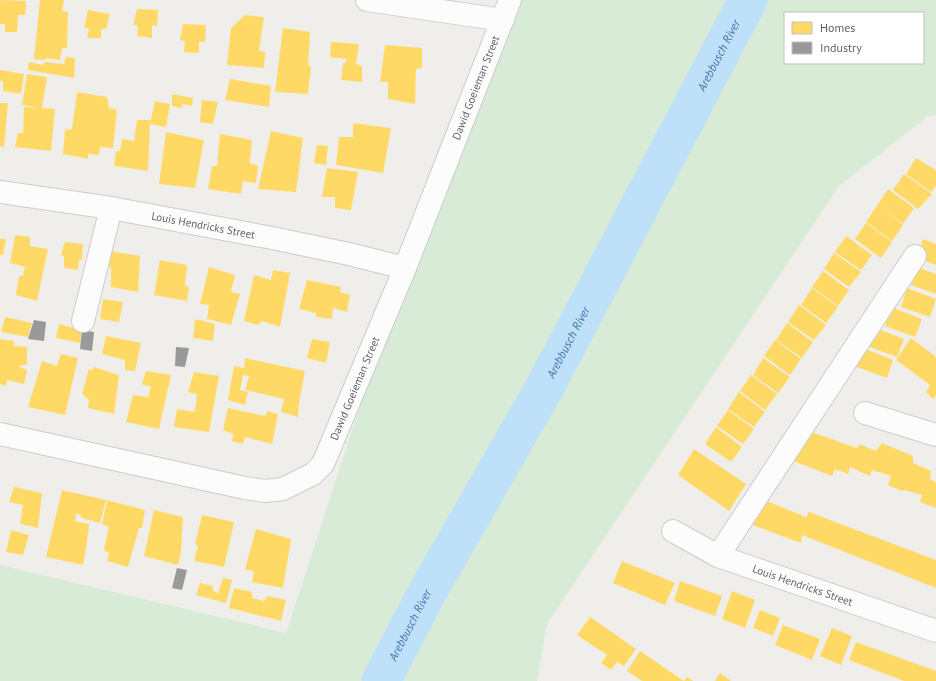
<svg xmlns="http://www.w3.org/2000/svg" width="936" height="681" font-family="'PT Sans',sans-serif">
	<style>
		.green { fill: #d8ebd6; fill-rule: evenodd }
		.homes { fill: #ffd966 }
		.industry { fill: #999 }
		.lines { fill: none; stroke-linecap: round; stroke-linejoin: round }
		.river { stroke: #bfe0f9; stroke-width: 39 }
		.minor-casing { stroke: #cbcccc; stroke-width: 24 }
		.minor { stroke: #fdfcfc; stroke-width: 22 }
		.labels { text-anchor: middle; stroke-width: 4; stroke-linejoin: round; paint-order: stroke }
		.street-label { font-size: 11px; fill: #5f6368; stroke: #fff }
		.water-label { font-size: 12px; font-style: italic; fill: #4174aa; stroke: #fff }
	</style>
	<rect width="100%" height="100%" fill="#efeeea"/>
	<path class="green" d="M510,0H936V115L928,116L839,186L547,624L537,681H0V565L286,633L405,268ZM785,13H923V63H785Z"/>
	<path class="homes" d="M0,0L26,1L25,15H18L17,32H5V24H0Z
		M40,0H64L62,11L68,12L67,48H62L60,60L45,58V60L34,59Z
		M137,9L158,10L157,26L152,25V38L137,36L138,25H133Z
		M88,10L110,14L106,29H101V38H87L89,28H84Z
		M245,15L264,17L259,51L265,52L264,68L227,65L231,28Z
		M183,24L206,25L205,42H199V53L184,52L185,41L180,40Z
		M283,28L310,32L308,65L311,67L308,94L275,92Z
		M331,42L359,44L356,64L362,66V82L341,80L343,63H346V59L330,57Z
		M385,45L422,48V68L416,69L415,104L388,99V82H380Z
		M66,57L75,58L74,78L28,70L29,62L43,65L45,62L64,64Z
		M0,70L24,74L21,94L3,91V81H0Z
		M27,74L47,77L42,108L55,109L51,151L15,147L18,133H23L24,107L39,108L22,105Z
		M230,79L271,86L269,107L225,100Z
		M77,92L107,97L109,108L117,110L113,148L100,147L99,155L88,154V159L63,154L65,130L72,129Z
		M172,94L193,98L192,106L183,104L181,108L172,106Z
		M202,100L218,102L213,124L200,122Z
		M155,101L170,104L166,127L150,124L148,171L114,166L116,151H120L122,139L134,141L137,120H150V124Z
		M0,103H8L4,147L0,146Z
		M353,123L391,128L383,173L336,165L339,137H353Z
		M271,131L303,138L296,192L258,189Z
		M166,132L204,140L195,188L159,184Z
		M220,134L252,140L250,163L258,166L256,183L243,181L241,194L208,189L212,166H217Z
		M317,145L328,146L326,165L314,163Z
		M916,158L936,170V186L931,192L906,174Z
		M327,168L358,172L351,210L335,208V197H322Z
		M904,174L932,194L918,209L893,190Z
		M888,189L914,208L903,224L880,208L903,225L892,241L866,222Z
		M866,223L892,242L881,258L855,239Z
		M15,235L30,237V246L48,249L37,301L16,295L19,276H23L25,267L10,263Z
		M846,236L872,255L861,270L835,252Z
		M0,239H6L3,255H0Z
		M923,239L936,244V265L917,258Z
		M65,242L83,244L82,260H79L78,270L64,268V256L61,255Z
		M110,251L140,256L138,292L111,287V268L107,266Z
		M834,253L861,272L849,287L824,269Z
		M160,260L187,265L185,285L189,287L187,301L154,295Z
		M209,267L235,275L231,292L240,294L231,325L207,319L209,305L200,304Z
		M916,267L936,274V294L911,285Z
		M273,270L290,273L280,327L262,321L258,325L244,321L254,275L271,280Z
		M823,271L849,290L838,306L812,287Z
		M307,280L341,287L340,292L350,295L347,312L333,308L332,319L316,317V313L299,309Z
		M812,288L838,307L826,323L801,305Z
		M907,288L936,299L930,317L901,307Z
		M103,299L123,302L119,322L100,319Z
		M799,305L826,325L814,340L788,322Z
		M891,307L922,319L915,337L885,326Z
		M5,317L32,323L28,337L1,332Z
		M195,319L215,324L213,341L193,338Z
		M787,323L813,342L802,358L776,340Z
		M59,324L82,330L80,343L56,338Z
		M873,327L904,339L897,357L867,346Z
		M106,336L141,343L135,371L125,370V360L102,354Z
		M911,338L936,357V395L933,399L926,392L930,385L896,360Z
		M0,339L14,341V346L27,347V365H21L20,367L27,370L24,384L7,380L6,386L0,384Z
		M312,339L330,342L326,363L307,358Z
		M775,340L801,359L790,375L764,356Z
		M863,348L893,360L887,378L857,367Z
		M61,354L78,358L65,415L28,407L42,361L57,366Z
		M245,358L305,371L299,403L298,417L281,412L284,399L245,390L249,376L243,375L244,370L240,390L248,392L245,405L228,400L234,366L244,368Z
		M763,358L790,377L778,393L753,375Z
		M94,367L119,375L114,414L88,408L89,400L82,394L89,369L93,370Z
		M146,371L171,375L159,429L126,422L133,395L148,397L151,387L142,384Z
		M194,372L219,376L209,432L174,427L177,409L195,412L197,394L188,392Z
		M751,375L777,394L765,410L740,391Z
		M739,392L765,412L754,427L728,409Z
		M228,408L265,416L267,411L278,414L272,444L245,437L243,444L232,441L233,434L223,430Z
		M728,410L754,429L743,444L717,426Z
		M716,427L742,447L731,462L705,444Z
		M803,429L857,448L859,444L876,451L882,443L913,456V463L931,471L930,479L936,482V508L920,502L922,495L904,490L902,491L888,485L891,476L872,470L870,476L850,467L848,474L835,469L832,476L788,459Z
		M694,449L746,484L729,511L678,475Z
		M14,487L42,493L38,528L20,524L23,505L9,502Z
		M62,490L106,500L100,523L82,518L79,514H76L75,521L89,524L86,549L83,565L46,557Z
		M759,498L806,517L809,512L936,560V588L802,535L801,543L750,524Z
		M107,500L145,510L142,528H139L128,567L107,561L109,553L104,550L109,527L102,524Z
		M154,510L183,517L181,552L178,565L144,556Z
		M202,515L234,522L224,567L194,561L198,546L195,544Z
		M256,529L291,539L283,588L252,582L254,572L245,569Z
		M11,530L29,535L23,555L6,552Z
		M622,561L675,583L665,605L613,583Z
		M223,578L232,580L226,603L196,595L200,583L213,586V591L218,593Z
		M680,581L722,596L715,616L674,601Z
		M234,588L252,592V598L264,601L267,596L286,600L281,621L229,608Z
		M732,591L755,600L745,628L722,619Z
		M760,610L780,618L773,636L753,628Z
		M590,617L636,649L624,666L617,662L611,670L601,663L607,655L577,635Z
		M783,625L820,639L812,660L775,645Z
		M832,628L852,636L841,665L820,656Z
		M856,642L936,671V681H904L849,660Z
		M640,651L684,681L687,677L693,681H642L627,671Z
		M720,673L731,681H715Z"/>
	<path class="industry" d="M34,320L46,322L44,341L28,339Z
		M82,330L94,332L92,351L80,349Z
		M176,347L189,348L185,367L175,366Z
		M177,568L187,570L182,590L172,588Z"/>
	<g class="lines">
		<path class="river" id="s1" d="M381,681L428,591L546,385L748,0"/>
		<defs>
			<g id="minor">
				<path d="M367,0L503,20"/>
				<path id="s2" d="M0,192L111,208L272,238L349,254L405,268"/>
				<path d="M83,321L111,208"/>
				<path d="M865,413L936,435"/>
				<path id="s3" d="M0,434L245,488L265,491L283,489L313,474L323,464L405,268L510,0"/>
				<path id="s4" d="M673,531L718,556L936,631"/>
				<path d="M718,556L915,256"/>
			</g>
		</defs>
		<use href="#minor" class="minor-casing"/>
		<use href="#minor" class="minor"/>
	</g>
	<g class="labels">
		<g class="street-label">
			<text dy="4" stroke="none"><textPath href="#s3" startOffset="743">Dawid Goeieman Street</textPath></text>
			<text dy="4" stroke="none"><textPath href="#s2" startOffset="206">Louis Hendricks Street</textPath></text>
			<text dy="4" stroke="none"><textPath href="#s3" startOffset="419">Dawid Goeieman Street</textPath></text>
			<text dy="4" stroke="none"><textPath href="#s4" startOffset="141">Louis Hendricks Street</textPath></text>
		</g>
		<g class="water-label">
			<text dy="4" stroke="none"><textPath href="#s1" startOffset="711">Arebbusch River</textPath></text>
			<text dy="4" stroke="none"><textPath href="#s1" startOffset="387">Arebbusch River</textPath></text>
			<text dy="4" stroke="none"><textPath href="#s1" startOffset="63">Arebbusch River</textPath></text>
		</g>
	</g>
	<rect x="784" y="12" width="140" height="52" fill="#ffffff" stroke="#bfc1c3"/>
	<rect x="792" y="22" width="20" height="12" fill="#ffd966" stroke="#bfc1c3"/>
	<text x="820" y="32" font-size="12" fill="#5f6368">Homes</text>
	<rect x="792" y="42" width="20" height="12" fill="#999999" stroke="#bfc1c3"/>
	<text x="820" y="52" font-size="12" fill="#5f6368">Industry</text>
</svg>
